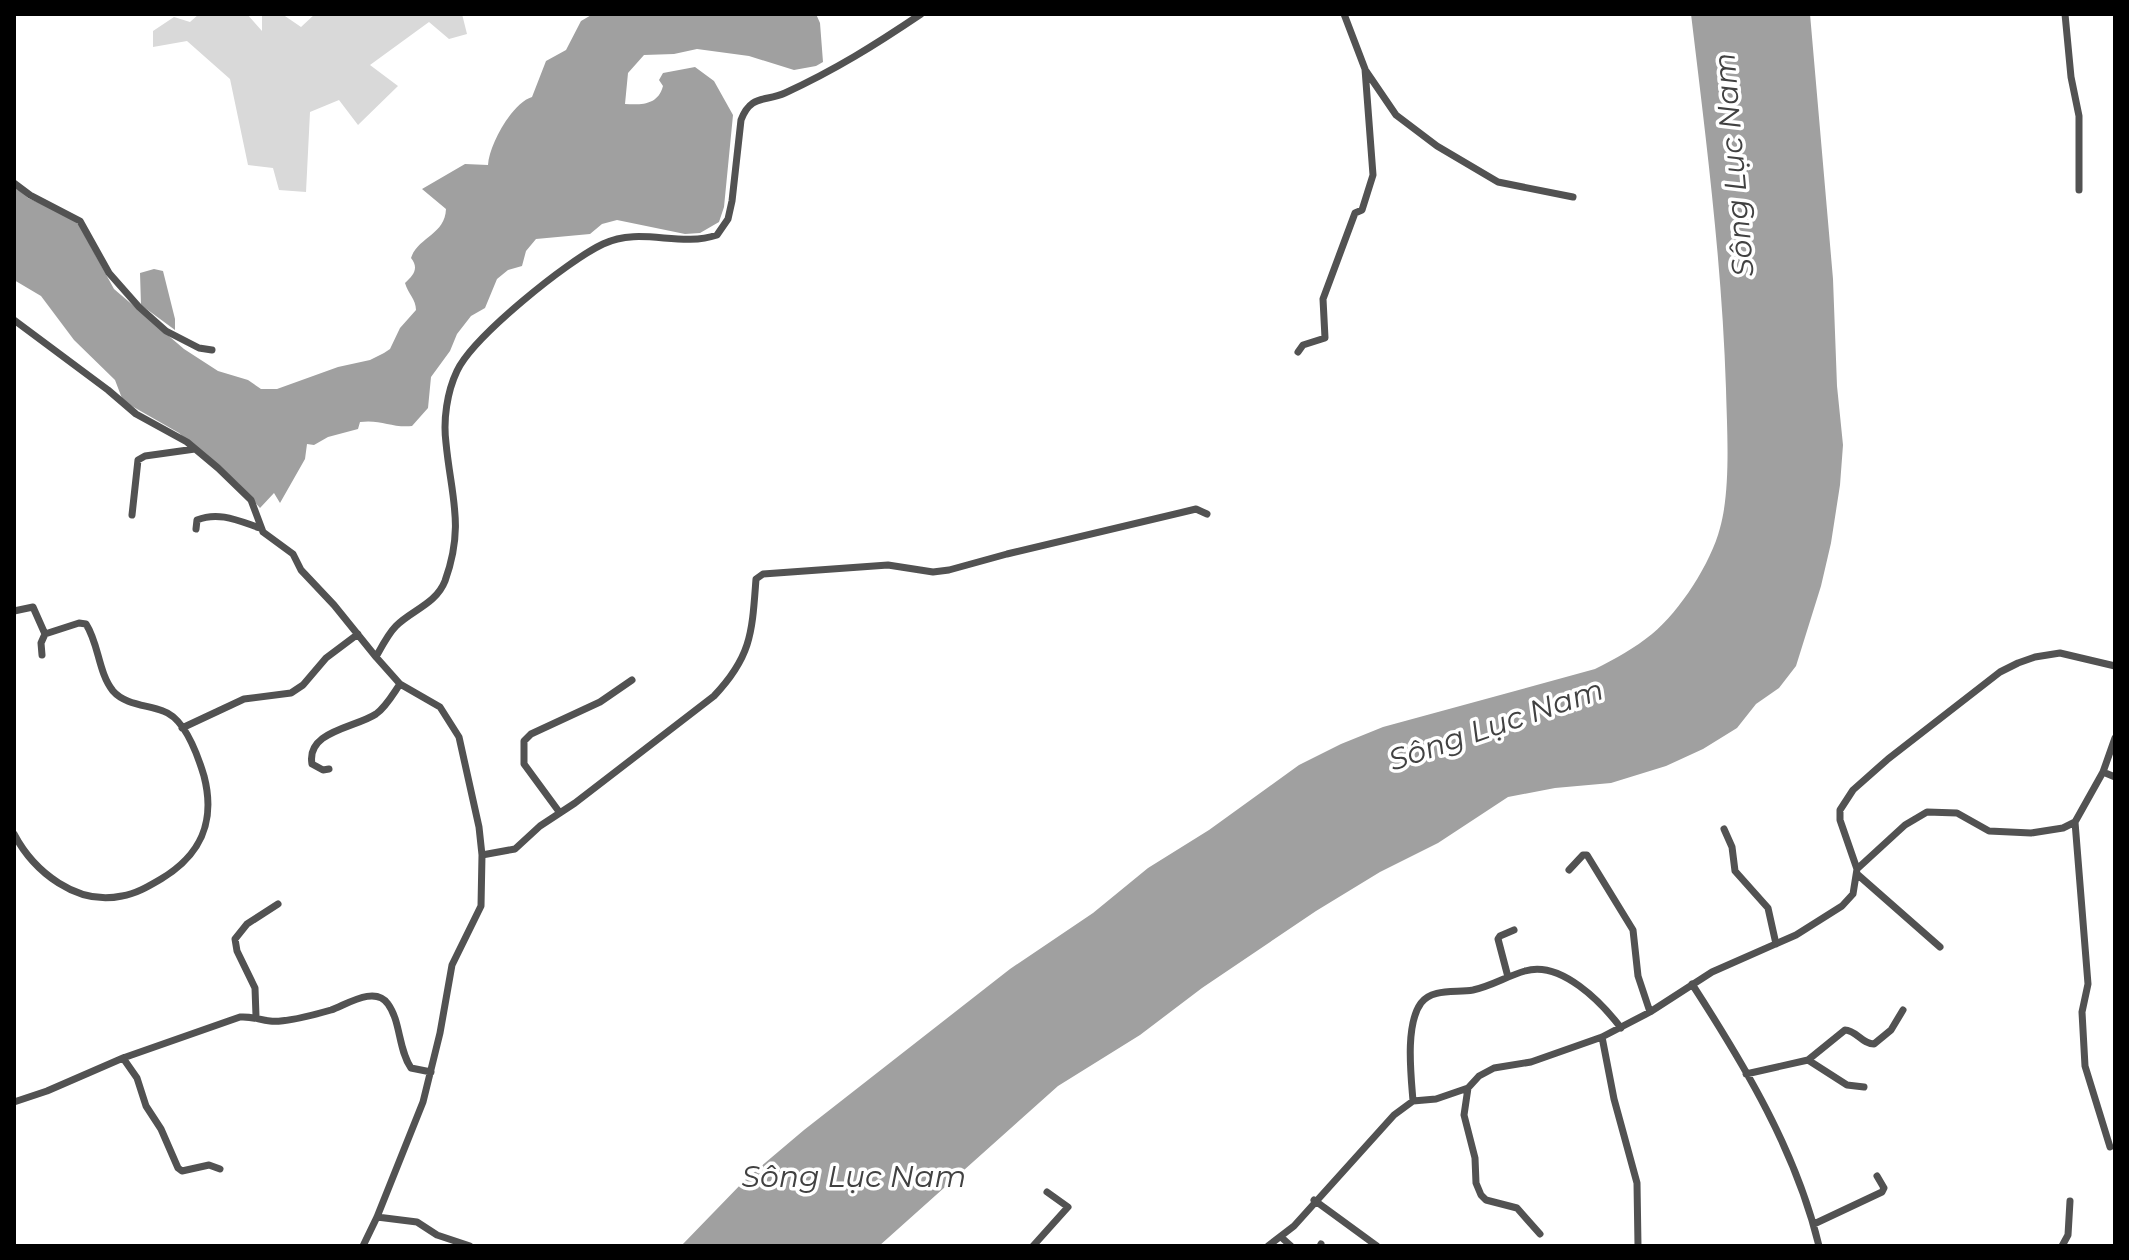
<svg xmlns="http://www.w3.org/2000/svg" width="2129" height="1260" font-family="Montserrat,sans-serif">
	<style>
		.green { fill: #d9d9d9 }
		.water { fill: #a0a0a0 }
		.lines { fill: none; stroke-linecap: round; stroke-linejoin: round }
		.minor { stroke: #525252; stroke-width: 7 }
		.labels { text-anchor: middle; stroke-width: 7; stroke-linejoin: round; paint-order: stroke }
		.water-label { font-size: 30px; font-style: italic; fill: #414141; stroke: #fff }
	</style>
	<rect width="100%" height="100%" fill="#fff"/>
	<path class="green" d="M199,14H247L262,31V14H282L301,27L315,14H462L467,34L449,39L429,22L370,65L398,86L358,125L339,100L310,112L306,192L279,190L273,168L248,165L230,79L187,41L153,47V31L174,17L190,22Z"/>
	<path class="water" d="M593,14H816L820,23L823,62L816,66L794,70L749,56L697,49L674,54L644,55L628,73L625,104C642,105 658,105 663,86L659,80L663,73L695,67L714,81L733,115L724,207L719,222L700,233L685,234L617,220L602,224L590,234L536,239L526,251L522,266L508,270L497,279L485,308L471,316L457,334L450,351L431,377L428,408L412,426C392,428 380,419 360,422L358,429L328,437L314,445L307,444L305,459L280,503L274,493L260,508L238,483L179,433L123,401L115,380L74,340L41,296L14,280V186L28,198L69,216L79,225L114,289L184,349L218,371L248,380L261,389H277L338,367L370,360L384,353L390,349L400,328L416,310C416,299 408,294 405,283C414,275 419,268 411,258C418,237 445,235 446,209L422,189L465,164L488,165C489,145 512,103 532,97L546,61L566,50L581,21Z
		M1691,14H1810L1833,279L1837,386L1843,445L1840,485L1831,543L1821,586L1796,666L1779,688L1756,704L1737,728L1703,749L1666,766L1611,783L1555,788L1508,797L1438,843L1380,872L1316,911L1202,988L1140,1035L1058,1086L879,1246H681L745,1180L804,1130L1010,969L1093,913L1148,868L1209,830L1299,765L1341,744L1383,727L1595,669C1615,659 1635,648 1652,634C1680,611 1711,563 1720,528C1731,489 1727,430 1726,389C1722,263 1706,139 1691,14Z
		M154,269L163,271L175,319V330L141,305L140,273Z"/>
	<g class="lines">
		<path class="minor" d="M921,14C875,45 835,70 785,93C765,102 751,94 741,120L732,201L728,219L717,235C679,248 641,226 603,244C567,261 473,337 457,371C447,392 443,420 446,443C451,496 465,526 445,581C436,604 412,610 396,626C388,634 382,646 376,657L400,684L440,707L459,737L479,827L482,855L515,849L540,826L575,803L714,696C752,656 752,632 756,579L763,574L888,565L933,572L949,570L1007,554L1196,509L1207,514
			M2065,14L2071,77L2079,116V190
			M1366,71L1396,115L1437,146L1498,182L1573,197
			M14,183L30,195L80,221L109,273L139,307L166,331L199,348L212,350
			M14,320L108,390L136,414L187,442L218,468L251,500L263,532L293,554L301,570L334,605L376,657
			M1298,352L1303,345L1325,338L1323,299L1355,213L1362,210L1373,175L1365,69L1344,14
			M132,515L138,460L145,456L195,449
			M196,529L197,520C219,511 239,521 260,528
			M14,611L33,607L45,634L79,623L86,624C99,644 98,672 113,691C125,705 148,705 163,711C185,718 198,756 204,776C216,822 201,855 161,879C149,886 136,894 122,896C77,906 34,872 14,834
			M42,655L41,643L45,634
			M182,728L244,699L291,693L303,685L326,658L358,634
			M329,769L323,770L312,764C306,731 355,728 376,714C386,707 393,694 400,684
			M2103,772L2115,777
			M560,813L524,764V741L531,734L600,702L632,680
			M2075,822L2088,984L2082,1012L2085,1066L2110,1147
			M1724,829L1732,847L1735,871L1768,908L1776,944
			M1857,869L1905,825L1927,812L1957,813L1989,831L2031,833L2063,828L2075,822L2103,772L2115,738
			M1569,870L1583,855H1587L1633,930L1638,976L1650,1012
			M1857,874L1940,947
			M1508,977L1498,939L1500,936L1514,930
			M1692,984C1745,1066 1796,1151 1819,1246
			M256,1016L255,988L237,951L235,939L247,924L278,904
			M1602,1037L1614,1099L1637,1183L1638,1246
			M123,1058L137,1078L146,1106L161,1129L178,1168L182,1171L209,1165L220,1169
			M1808,1060L1847,1085L1864,1087
			M1746,1074L1808,1060L1845,1030C1856,1030 1862,1044 1874,1044L1891,1030L1903,1010
			M1468,1088L1464,1115L1475,1158L1476,1183L1481,1195L1486,1200L1517,1208L1540,1234
			M1413,1101C1411,1075 1405,1025 1421,1003C1432,988 1456,993 1473,990C1492,986 1507,976 1525,971C1561,960 1602,1003 1621,1028
			M14,1102L47,1091L123,1058L240,1017C252,1016 259,1020 270,1021C284,1023 317,1014 331,1010C346,1005 375,985 388,1004C401,1022 398,1049 411,1068L431,1072
			M1314,1200L1377,1246
			M377,1217L417,1222L437,1235L470,1246
			M1814,1224L1882,1192L1884,1188L1877,1176
			M1281,1237L1291,1246
			M363,1246L377,1217L423,1102L440,1033L452,965L481,906L482,855
			M1033,1246L1068,1207L1047,1192
			M1268,1246L1294,1226L1394,1115L1413,1101L1436,1099L1468,1088L1479,1076L1494,1068L1531,1062L1602,1037L1650,1012L1712,972L1796,935L1842,906L1853,894L1857,869L1840,820V810L1853,790L1888,759L2000,672L2018,663L2035,657L2060,653L2115,666
			M1320,1246L1321,1244
			M2062,1246L2068,1235L2070,1201"/>
	</g>
	<g class="labels">
		<g class="water-label">
			<text transform="translate(1734 165) rotate(-95)" y="10">Sông Lục Nam</text>
			<text transform="translate(1496 725) rotate(-19)" y="10">Sông Lục Nam</text>
			<text x="854" y="1187">Sông Lục Nam</text>
		</g>
	</g>
	<rect width="2129" height="1260" fill="none" stroke="#000000" stroke-width="32"/>
</svg>
